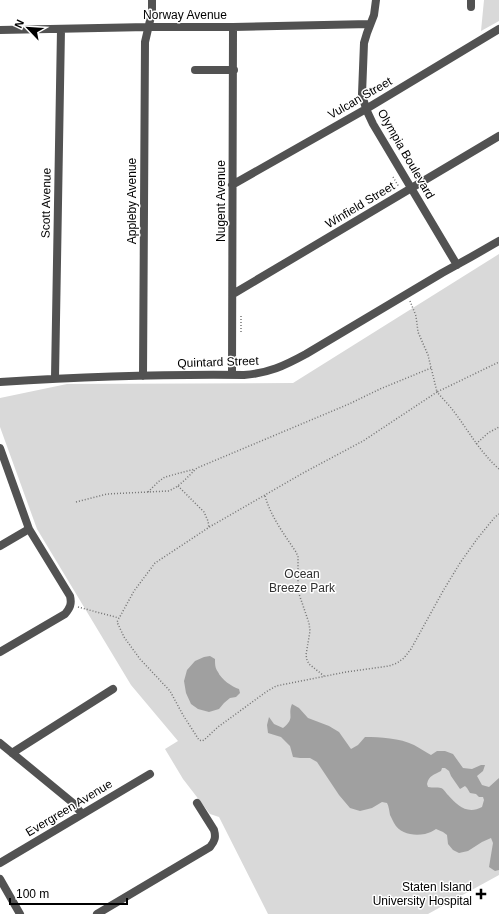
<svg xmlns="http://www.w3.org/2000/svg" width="499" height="914" font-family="Arial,sans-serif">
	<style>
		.green { fill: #d9d9d9 }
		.water { fill: #a0a0a0; fill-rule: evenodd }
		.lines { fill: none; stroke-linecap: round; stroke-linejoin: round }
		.path { stroke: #747474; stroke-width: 1.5; stroke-dasharray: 1 2; stroke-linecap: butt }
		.street { stroke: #525252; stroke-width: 8 }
		.poi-dot { fill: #000; stroke: #fff; stroke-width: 1.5 }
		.labels { text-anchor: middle; stroke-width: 3; stroke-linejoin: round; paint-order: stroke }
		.street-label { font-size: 12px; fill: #000; stroke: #fff }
		.park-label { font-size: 12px; fill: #303030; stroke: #fff }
		.poi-label { font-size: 12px; fill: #000; stroke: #fff; text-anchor: end }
	</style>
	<rect width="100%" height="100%" fill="#fff"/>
	<path class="green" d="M484,0H499V21L481,31Z
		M499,254V875L428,914H268L219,817L210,814L183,779L165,749L178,741L131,685L37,529L0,427V398L67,384L293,383Z"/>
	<path class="water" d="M210,656L215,659C215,664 215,668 218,672C221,679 232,687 239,689L240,693L236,697L230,698L224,703L219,709L209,712L198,709L191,704L186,693L184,681L187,670L195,661L204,657Z
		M292,704L299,708L308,718L329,726L339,732L351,749L358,745L365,737C380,737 400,738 414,745C420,748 425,752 431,755L437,751H445L453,754L463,768L472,769L481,765H485L483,771L477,776L482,785L489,787L499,778V870L495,871L489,867L493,843L491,838L482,842L468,851L459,853L453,850L448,844L447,835L443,832L436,829C433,831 429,833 425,834C413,836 400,834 394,823C393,821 391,817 390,815C389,810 389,807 387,803L382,802L372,808L360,811L350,808L339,795L317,762L310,758H300L293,757L290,746L281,737L268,733L267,725L269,717L274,724L283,728C296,717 287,716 292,704ZM442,768H445L449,771L451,776L460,789L465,786L467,788L470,793L476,794L479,797H483L484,800L482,807C467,815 457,805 448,795C446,793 444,789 441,788C437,787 433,788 428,787L427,784C429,775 434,775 441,771Z"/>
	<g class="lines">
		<path class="path" d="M393,177L399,187
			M410,301L416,316L418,332L428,355L437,392L499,362
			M241,332V314
			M476,444L488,433L499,427
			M499,469C480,452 470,433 455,413C450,406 443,399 437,392L363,441L305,472L211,526L155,563L134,591L117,622L124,637L140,659L170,691L183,715L199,740L202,741L204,740L218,727L266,692L276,686L346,672L389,666L397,663L404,658L411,649L443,591L460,563L477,539L495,517L499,514
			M178,486L204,512L208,521L209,528
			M148,492L158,482L165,477L195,469
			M265,496C271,517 284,534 296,552L298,557V591L309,623L310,631L306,655L307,660L309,664L324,676
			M76,502L107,494L168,491C180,487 188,476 197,468L349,404L380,389L431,368
			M78,607L119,618"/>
		<path class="street" d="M376,0L374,15L367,33L364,43L362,94L366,109L373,124L457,265
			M471,0V7
			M0,30L148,27H233L370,24
			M195,70H234
			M232,185L366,109L499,29
			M233,294L499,136
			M232,375L233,27
			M143,376L145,42L152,12V0
			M55,378L61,29
			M0,382C81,377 162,374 244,375C269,373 284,366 306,354L442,273L471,257L499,241
			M0,448L29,529L70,596C72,604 70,608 65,614L0,652
			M0,546L29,529
			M0,743L73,803L82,814
			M12,753L113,689
			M0,863L150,774
			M0,879L20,914
			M97,914L210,847C215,841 216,837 214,830L197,803"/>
	</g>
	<path class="poi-dot" d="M479 888h4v4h4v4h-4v4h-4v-4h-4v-4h4z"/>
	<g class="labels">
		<g class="street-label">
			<text x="185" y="19">Norway Avenue</text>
			<text transform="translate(360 98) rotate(-30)" y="4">Vulcan Street</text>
			<text transform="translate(406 154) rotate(60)" y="4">Olympia Boulevard</text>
			<text transform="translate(132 201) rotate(-90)" y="4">Appleby Avenue</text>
			<text transform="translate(221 201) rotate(-90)" y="4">Nugent Avenue</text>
			<text transform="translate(46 203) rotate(-89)" y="4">Scott Avenue</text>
			<text transform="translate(360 205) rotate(-31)" y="4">Winfield Street</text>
			<text transform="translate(218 362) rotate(-2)" y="4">Quintard Street</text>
			<text transform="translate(69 808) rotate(-31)" y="4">Evergreen Avenue</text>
		</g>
		<g class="park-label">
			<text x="302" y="578">Ocean<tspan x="302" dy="14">Breeze Park</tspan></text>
		</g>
		<g class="poi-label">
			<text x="472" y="891">Staten Island<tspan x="472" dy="14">University Hospital</tspan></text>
		</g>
	</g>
	<g transform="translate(28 28) rotate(295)" stroke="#ffffff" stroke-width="3" paint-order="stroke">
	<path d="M0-3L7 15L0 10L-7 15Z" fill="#000000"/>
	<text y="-6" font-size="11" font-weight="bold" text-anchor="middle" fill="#000000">N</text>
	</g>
	<path d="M10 898v6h117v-6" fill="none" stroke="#000000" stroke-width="2"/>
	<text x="16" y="898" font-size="12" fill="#000000" stroke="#ffffff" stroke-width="3" paint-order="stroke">100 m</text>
</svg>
